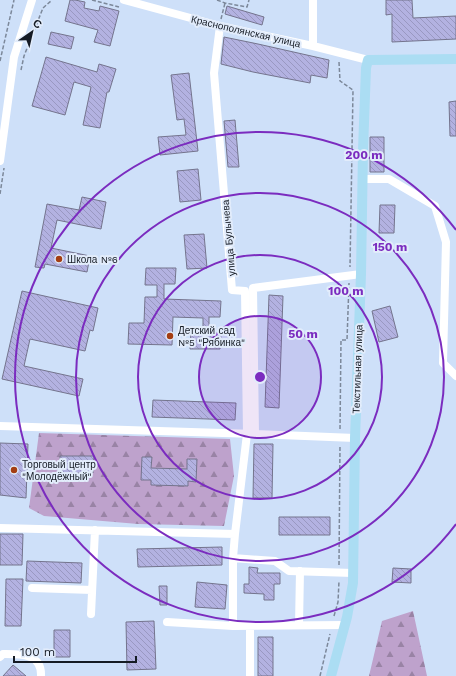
<svg xmlns="http://www.w3.org/2000/svg" width="456" height="676" font-family="'Work Sans',sans-serif">
	<style>
		.forest { fill: url(#forest-firs) }
		.building { fill: url(#building-back-hatch); stroke: #74748d }
		.lines { fill: none; stroke-linecap: round; stroke-linejoin: round }
		.path { stroke: #7c889a; stroke-width: 1.5; stroke-dasharray: 4 2; stroke-linecap: butt }
		.minor { stroke: #fff; stroke-width: 8 }
		.major { stroke: #abddf3; stroke-width: 10 }
		.ring { fill: none; stroke: #7b2cbf; stroke-width: 2 }
		.poi-dot { fill: #a43e13; stroke: #e2ecfb; stroke-width: 1.5 }
		.labels { text-anchor: middle; stroke-width: 4; stroke-linejoin: round; paint-order: stroke }
		.street-label { font-size: 10px; fill: #151b24; stroke: #e2ecfb }
		.poi-label { font-size: 10px; fill: #151b24; stroke: #e2ecfb; text-anchor: start }
		.centre { fill: #7b2cbf; stroke: #e2ecfb; stroke-width: 2 }
		.ring-label { font-size: 12px; text-anchor: middle; font-weight: bold; fill: #7b2cbf; stroke: #e2ecfb; stroke-width: 4; stroke-linejoin: round; paint-order: stroke }
	</style>
	<defs>
		<pattern id="forest-firs" width="22" height="20" patternUnits="userSpaceOnUse"><rect width="22" height="20" fill="#bea2cc"/><path d="M5 1l3.5 6h-7zM16 11l3.5 6h-7z" fill="#9983a5"/></pattern>
		<pattern id="building-back-hatch" width="6" height="6" patternUnits="userSpaceOnUse"><rect width="6" height="6" fill="#b3b2e1"/><path d="M-1 5l2 2M0 0l6 6M5-1l2 2" fill="none" stroke="#9998c1"/></pattern>
	</defs>
	<rect width="100%" height="100%" fill="#cee0f9"/>
	<path class="forest" d="M39,433L230,439L234,476L224,526L138,524L44,516L29,508Z
		M413,611L427,676H369L382,621Z"/>
	<path class="building" d="M70,0H75L85,2L84,8L99,11L100,6L119,11L110,46L94,42L98,30L65,21Z
		M386,0H412L413,18L456,16V39L392,42V14L386,15Z
		M227,6L264,17L262,25L225,14Z
		M51,32L74,37L71,49L48,44Z
		M224,37L258,44L329,60L327,78L311,75L310,83L253,72L221,64Z
		M46,57L97,72L99,64L116,69L109,92H107L100,128L83,125L91,87L74,82L65,115L32,106Z
		M189,73L198,151L160,155L158,137L186,135L184,119L177,120L171,75Z
		M456,101V136H450L449,102Z
		M235,120L239,167H228L224,121Z
		M370,137H384V172H370Z
		M198,169L201,200L180,202L177,171Z
		M82,197L106,202L101,229L57,220L51,248L90,256L87,272L45,264L44,268L35,267L47,204L79,210Z
		M380,205H395L394,233H379Z
		M204,234L207,268L187,269L184,235Z
		M146,268H176L175,284H164V299L221,301L220,317H209V333H221L220,349H190L191,331H203V318L173,317L172,345L128,344L129,323H144L145,297H157V285H145Z
		M22,291L98,308L93,331L90,330L85,351L30,339L24,366L83,379L79,396L2,379Z
		M269,295L283,296L279,408L265,407Z
		M390,306L398,337L379,342L372,311Z
		M153,400L236,403L235,420L152,417Z
		M0,443L28,444L26,498L0,495Z
		M254,444H273L272,498H253Z
		M60,456H94L93,473H60Z
		M142,457H152L151,468L187,469V459H197L196,482L188,481V486L151,485V480H141Z
		M279,517H330V535H279Z
		M0,534H23L22,565H0Z
		M222,547V565L138,567L137,549Z
		M27,561L82,563L81,583L26,581Z
		M249,567L258,568L257,573H280V584H274V600H264V594L244,593V584H249Z
		M393,568L411,569V583L392,582Z
		M6,579H23L21,626H5Z
		M197,582L227,585L225,609L195,607Z
		M159,586H167V605H160Z
		M154,621L156,669L127,670L126,622Z
		M54,630H70V657H54Z
		M258,637H273V676H258Z
		M13,665L26,676H3Z"/>
	<g class="lines">
		<path class="path" d="M92,0L119,7
			M217,0L225,3L247,7L249,0
			M221,19L225,3
			M0,61L14,0
			M339,62L340,81L353,90L350,267
			M21,70L24,56L43,8L52,0
			M0,194L4,168
			M340,429L341,340H347L349,283
			M339,565L340,445
			M334,616L338,602L339,581
			M320,676L330,634"/>
		<path class="minor" d="M124,0L220,26L313,46L368,60
			M220,26L214,73L232,290L245,291L247,434L235,534
			M313,46V0
			M0,161L14,57L32,0
			M363,179H389L435,206L446,242L443,363L456,376
			M0,426L255,434L355,438
			M255,434L253,288L361,274
			M0,528L235,534L233,558V626L345,625
			M233,558L275,561L289,571L353,573
			M32,588L92,590
			M91,614L95,530
			M167,622L233,626
			M299,625L300,571
			M0,657L3,654C20,654 42,653 41,676
			M250,676V626"/>
		<path class="major" d="M331,676L347,617L353,583L355,438L361,274L363,150L366,68L368,60L456,59"/>
	</g>
	<circle cx="260" cy="377" r="61" fill="#7b2cbf" fill-opacity=".12"/>
	<g class="ring">
		<circle cx="260" cy="377" r="61"/>
		<circle cx="260" cy="377" r="122"/>
		<circle cx="260" cy="377" r="184"/>
		<path d="M456 524A245 245 0 1 1 456 230"/>
	</g>
	<g class="poi-dot">
		<circle cx="59" cy="259" r="4"/>
		<circle cx="170" cy="336" r="4"/>
		<circle cx="14" cy="470" r="4"/>
	</g>
	<g class="labels">
		<g class="street-label">
			<text transform="translate(246 31) rotate(13)" y="4">Краснополянская улица</text>
			<text transform="translate(228 238) rotate(-95)" y="4">улица Булычева</text>
			<text transform="translate(357 369) rotate(-88)" y="4">Текстильная улица</text>
		</g>
		<g class="poi-label">
			<text x="67" y="263">Школа №6</text>
			<text x="178" y="334">Детский сад<tspan x="178" dy="12">№5 "Рябинка"</tspan></text>
			<text x="22" y="468">Торговый центр<tspan x="22" dy="12">"Молодёжный"</tspan></text>
		</g>
	</g>
	<circle cx="260" cy="377" r="6" class="centre"/>
	<g class="ring-label">
		<text x="364" y="159">200 m</text>
		<text x="390" y="251">150 m</text>
		<text x="346" y="295">100 m</text>
		<text x="303" y="338">50 m</text>
	</g>
	<g transform="translate(32 32) rotate(34)" stroke="#e2ecfb" stroke-width="3" paint-order="stroke">
	<path d="M0-3L7 15L0 10L-7 15Z" fill="#151b24"/>
	<text y="-6" font-size="11" font-weight="bold" text-anchor="middle" fill="#151b24">С</text>
	</g>
	<path d="M14 656v6h122v-6" fill="none" stroke="#151b24" stroke-width="2"/>
	<text x="20" y="656" font-size="12" fill="#151b24" stroke="#e2ecfb" stroke-width="3" paint-order="stroke">100 m</text>
</svg>
